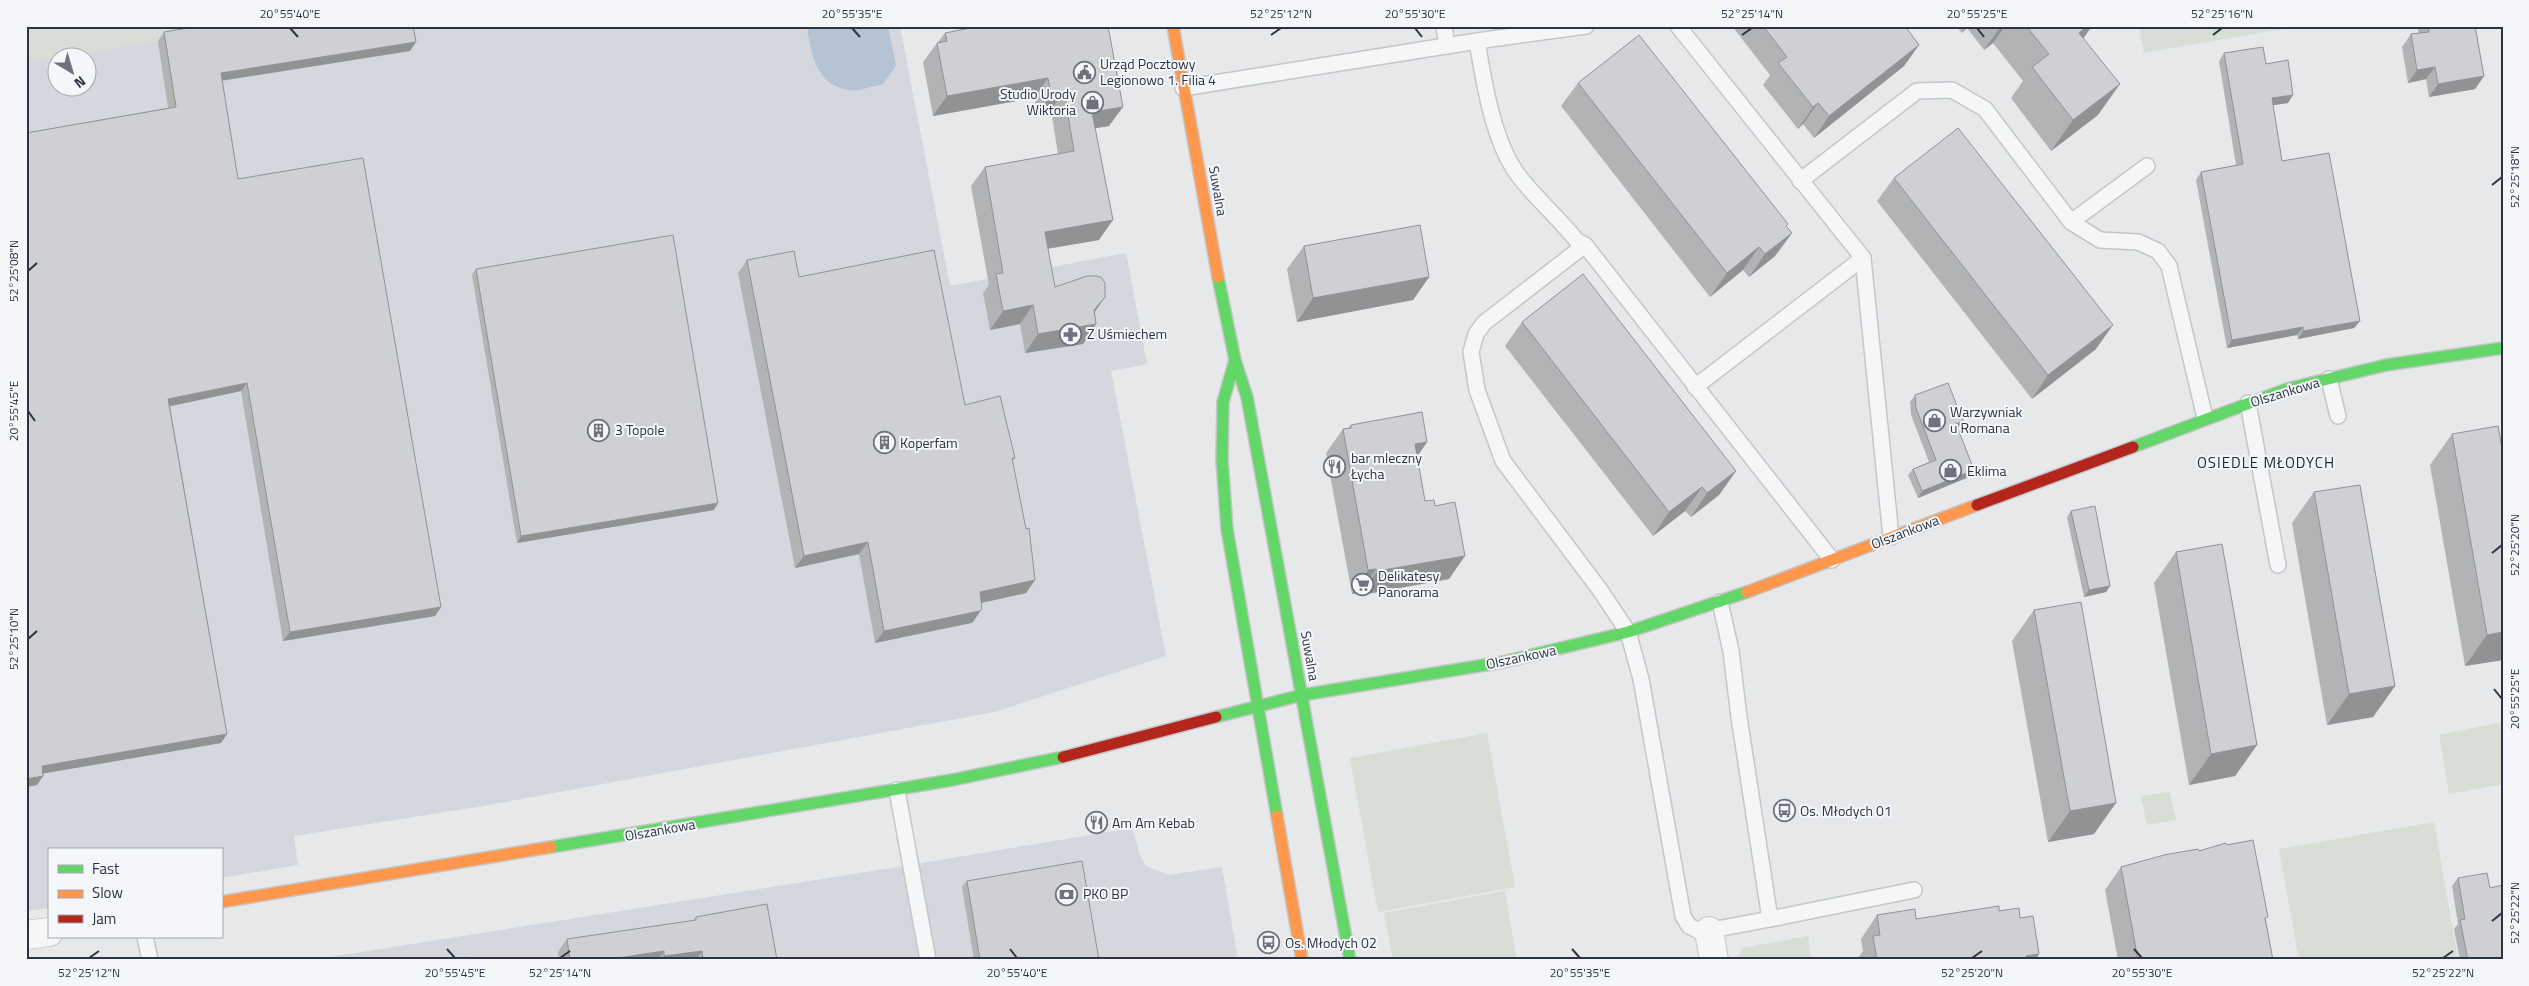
<svg xmlns="http://www.w3.org/2000/svg" width="2529" height="986" viewBox="0 0 2529 986" font-family="'Titillium Web',sans-serif">
<style>
.built{fill:#d4d7dd;fill-rule:evenodd}
.green{fill:#d6ded6}
.water{fill:#b4c4d5}
.lines{fill:none;stroke-linecap:round;stroke-linejoin:round}
.lane-casing{stroke:#c4c6c8;stroke-width:18}
.street-casing{stroke:#c4c6c8;stroke-width:30}
.fast-casing{stroke:#c4c6c8;stroke-width:14}
.slow-casing{stroke:#c4c6c8;stroke-width:14}
.jam-casing{stroke:#c4c6c8;stroke-width:14}
.lane{stroke:#f5f6f7;stroke-width:15}
.street{stroke:#f5f6f7;stroke-width:28}
.fast{stroke:#63d668;stroke-width:11}
.slow{stroke:#ff974d;stroke-width:11}
.jam{stroke:#b3261e;stroke-width:11}
.wall{fill:#b1b3b5}
.shaded-wall{fill:#909294}
.building{fill:#ced0d3;stroke:#909294}
.ticks{fill:none;stroke:#2b3445;stroke-width:2}
.labels{text-anchor:middle;stroke-width:4;stroke-linejoin:round;paint-order:stroke}
.poi-label{font-size:14px;fill:#2b3445;stroke:#f4f6f9;text-anchor:start}
.street-label{font-size:14px;fill:#2b3445;stroke:#f4f6f9}
.neighbourhood-label{font-size:15px;letter-spacing:1px;fill:#1d2536;stroke:#f4f6f9}
.neatline{fill:none;stroke:#2b3445;stroke-width:2}
.ticks-label{font-size:12px;text-anchor:middle;fill:#2b3445}
</style>
<rect width="100%" height="100%" fill="#e6e8ea"/>
<g class="built">
<path d="M250,26H900L950,286L1126,253L1147,364L1111,371L1166,656L995,712L483,806L294,836L298,865L221,878V850H49V908L26,911V62ZM58,58H88V88H58Z"/>
<polygon points="1132,828 1140,855 1146,866 1168,875 1222,867 1238,960 311,960 910,865"/>
</g>
<g class="green">
<polygon points="26,26 232,26 232,29 26,62"/>
<polygon points="2139,26 2299,26 2144,53"/>
<polygon points="2503,722 2503,784 2449,794 2439,735"/>
<polygon points="1487,733 1515,887 1378,912 1350,758"/>
<polygon points="2170,792 2176,820 2147,825 2141,796"/>
<polygon points="2434,822 2458,960 2299,960 2279,849"/>
<polygon points="1505,891 1517,960 1393,960 1384,913"/>
<polygon points="1808,936 1811,960 1735,960 1743,948"/>
</g>
<path class="water" d="M807,26H888L896,66L883,84C873,86 858,92 848,90C815,84 811,53 807,26Z"/>
<g class="lines">
<defs>
<g id="lane">
<polyline points="1444,26 1447,46"/>
<polyline points="1678,26 1863,258 1891,537"/>
<path d="M1477,41C1484,83 1493,141 1518,175C1536,199 1559,218 1577,241L1585,245L1832,560"/>
<polyline points="1183,88 1477,41 1586,26"/>
<polyline points="1800,181 1917,91 1952,90 1985,109 2071,222 2100,240 2138,242 2158,251 2169,266 2205,418"/>
<polyline points="2071,222 2147,166"/>
<polyline points="1585,245 1484,323 1476,334 1471,352 1477,390 1503,461 1600,590 1628,632 1641,679 1683,916 1689,926 1701,932 1770,919 1739,717 1731,651 1720,602"/>
<polyline points="2329,379 2338,416"/>
<polyline points="1695,387 1863,258"/>
<polyline points="2248,403 2278,565"/>
<polyline points="897,790 928,960"/>
<polyline points="1770,919 1914,890"/>
<polyline points="145,937 150,960"/>
</g>
<g id="street">
<polyline points="1709,931 1714,960"/>
<polyline points="26,935 49,932"/>
</g>
<g id="fast">
<polyline points="1218,277 1235,360 1247,397 1350,960"/>
<polyline points="1235,360 1223,402 1222,460 1227,529 1277,816"/>
<polyline points="2133,447 2287,389 2386,365 2503,348"/>
<polyline points="1216,717 1302,695 1503,662 1628,632 1747,592"/>
<polyline points="551,847 952,780 1063,757"/>
</g>
<g id="slow">
<polyline points="1173,26 1218,277"/>
<polyline points="1747,592 1977,505"/>
<polyline points="1277,816 1302,960"/>
<polyline points="221,902 551,847"/>
</g>
<g id="jam">
<polyline points="1977,505 2133,447"/>
<polyline points="1063,757 1216,717"/>
</g>
</defs>
<use href="#lane" class="lane-casing"/>
<use href="#street" class="street-casing"/>
<use href="#fast" class="fast-casing"/>
<use href="#slow" class="slow-casing"/>
<use href="#jam" class="jam-casing"/>
<use href="#lane" class="lane"/>
<use href="#street" class="street"/>
<use href="#fast" class="fast"/>
<use href="#slow" class="slow"/>
<use href="#jam" class="jam"/>
</g>
<g class="wall">
<polygon points="963,26 1108,26 1109,126 1095,128 1099,240 1048,249 1055,287 1105,297 1094,312 1096,324 1083,344 1025,353 1020,324 990,330 983,293 989,285 971,186 985,167 1058,154 1051,110 1038,113 1034,98 933,116 923,62 937,43 938,42 945,33 964,29"/>
<polygon points="1732,26 1905,26 1919,45 1904,66 1814,138 1803,124 1798,129 1763,85 1770,75"/>
<polygon points="1956,26 2092,26 2083,38 2098,115 2051,151 2011,98 2023,81 1993,43 1984,50 1967,28 1962,33"/>
<polygon points="2418,26 2475,26 2484,76 2475,89 2429,97 2426,79 2408,83 2402,47 2411,34 2418,33"/>
<polygon points="164,32 410,51 222,80 238,179 441,607 435,616 283,641 241,391 170,406 227,734 221,743 43,773 43,776 37,785 26,787 26,133 168,108 158,41"/>
<polygon points="2224,53 2266,64 2288,103 2273,105 2282,161 2360,321 2354,328 2298,339 2297,335 2227,348 2196,180 2201,172 2236,165 2219,61"/>
<polygon points="1578,83 1792,233 1775,256 1749,277 1743,270 1710,297 1561,106"/>
<polygon points="1894,178 2096,349 2032,399 1877,201"/>
<polygon points="1304,246 1429,277 1413,300 1297,322 1287,269"/>
<polygon points="747,260 799,277 965,405 1015,458 1012,461 1035,580 1026,593 982,603 973,622 971,623 875,643 859,554 795,568 738,273"/>
<polygon points="476,269 714,510 517,543 472,275"/>
<polygon points="1522,322 1736,471 1719,495 1691,517 1685,511 1653,536 1505,346"/>
<polygon points="1915,395 1963,421 1957,428 1969,477 1918,498 1908,475 1913,469 1929,462 1911,415 1910,402"/>
<polygon points="1351,425 1427,442 1417,457 1425,501 1449,579 1361,595 1360,592 1352,594 1326,453 1343,429 1348,428"/>
<polygon points="2452,434 2503,454 2503,660 2465,666 2430,465"/>
<polygon points="2314,492 2395,686 2373,717 2327,725 2292,523"/>
<polygon points="2071,511 2110,586 2106,592 2084,597 2067,517"/>
<polygon points="2176,552 2257,745 2235,776 2189,785 2154,583"/>
<polygon points="2034,610 2094,834 2048,842 2012,641"/>
<polygon points="2227,845 2266,920 2273,960 2118,960 2105,890 2121,867"/>
<polygon points="2458,878 2490,888 2503,960 2460,960 2454,929 2458,924 2452,886"/>
<polygon points="967,881 1099,960 974,960 962,887"/>
<polygon points="1999,911 2020,918 2039,954 2035,960 1857,960 1863,951 1861,939 1877,915 1916,919"/>
<polygon points="696,917 777,960 559,960 558,952 567,939 693,921"/>
</g>
<g class="shaded-wall">
<polygon points="1966,26 1968,26 1962,33"/>
<polygon points="2001,26 2005,26 1993,43 1984,50"/>
<polygon points="2087,26 2092,26 2075,50 2079,33"/>
<polygon points="416,42 410,51 214,82 221,73"/>
<polygon points="1919,45 1904,66 1814,138 1829,116"/>
<polygon points="2435,67 2426,79 2408,83 2417,70"/>
<polygon points="2484,76 2475,89 2429,97 2438,84"/>
<polygon points="1048,78 1034,98 933,116 947,96"/>
<polygon points="2120,84 2098,115 2051,151 2073,120"/>
<polygon points="1064,91 1051,110 1038,113 1051,94"/>
<polygon points="2293,95 2288,103 2267,106 2272,98"/>
<polygon points="1818,103 1803,124 1798,129 1813,107"/>
<polygon points="1123,107 1109,126 1079,131 1092,112"/>
<polygon points="1113,220 1099,240 1032,251 1045,232"/>
<polygon points="1792,233 1775,256 1749,277 1765,254"/>
<polygon points="1759,247 1743,270 1710,297 1727,273"/>
<polygon points="1429,277 1413,300 1297,322 1313,298"/>
<polygon points="1105,297 1092,316 1096,324 1083,344 1025,353 1038,334 1094,310"/>
<polygon points="1033,305 1020,324 990,330 1003,311"/>
<polygon points="2360,321 2354,328 2298,339 2303,331"/>
<polygon points="2113,325 2096,349 2032,399 2048,375"/>
<polygon points="2303,327 2297,335 2227,348 2232,340"/>
<polygon points="247,383 241,391 162,408 168,399"/>
<polygon points="1963,421 1958,428 1951,431 1956,424"/>
<polygon points="1427,442 1411,465 1415,444"/>
<polygon points="1974,470 1969,477 1918,498 1922,491"/>
<polygon points="1736,471 1719,495 1691,517 1707,493"/>
<polygon points="1702,487 1685,511 1653,536 1669,512"/>
<polygon points="718,503 714,510 517,543 521,536"/>
<polygon points="868,542 859,554 795,568 804,556"/>
<polygon points="1465,556 1449,579 1361,595 1377,571"/>
<polygon points="1376,569 1360,592 1352,594 1368,570"/>
<polygon points="1035,580 1026,593 971,605 980,592"/>
<polygon points="2110,586 2106,592 2084,597 2089,590"/>
<polygon points="441,607 435,616 283,641 290,632"/>
<polygon points="982,609 973,622 971,623 875,643 884,631"/>
<polygon points="2503,632 2503,660 2465,666 2487,635"/>
<polygon points="2395,686 2373,717 2327,725 2349,694"/>
<polygon points="227,734 221,743 35,775 42,766"/>
<polygon points="2257,745 2235,776 2189,785 2211,754"/>
<polygon points="43,776 37,785 26,787 26,779"/>
<polygon points="2116,803 2094,834 2048,842 2070,811"/>
<polygon points="664,951 658,960 604,960"/>
<polygon points="702,951 696,960 662,960 664,956"/>
<polygon points="2039,954 2035,960 2024,960 2026,956"/>
</g>
<g class="building">
<polygon points="200,26 413,26 416,42 221,73 238,179 363,158 441,607 290,632 247,383 168,399 227,734 42,766 43,776 26,779 26,133 176,107 164,32"/>
<polygon points="980,26 1108,26 1123,107 1092,112 1113,220 1045,232 1055,287 1087,276 1096,276 1101,277 1105,283 1105,297 1094,310 1096,324 1038,334 1033,305 1003,311 996,274 1003,273 985,167 1074,151 1064,91 1051,94 1048,78 947,96 937,43 947,41 945,33"/>
<polygon points="1763,26 1905,26 1919,45 1829,116 1818,103 1813,107 1778,63 1787,57"/>
<polygon points="2026,26 2087,26 2079,33 2120,84 2073,120 2032,67 2049,54"/>
<polygon points="2428,26 2475,26 2484,76 2438,84 2435,67 2417,70 2411,34 2429,32"/>
<polygon points="1639,35 1788,224 1786,226 1792,233 1765,254 1759,247 1727,273 1578,83"/>
<polygon points="2263,47 2266,64 2288,60 2293,95 2272,98 2282,161 2329,153 2360,321 2303,331 2303,327 2232,340 2201,172 2243,164 2224,53"/>
<polygon points="1958,128 2113,325 2048,375 1894,178"/>
<polygon points="1420,225 1429,277 1313,298 1304,246"/>
<polygon points="673,235 718,503 521,536 476,269"/>
<polygon points="934,250 965,405 1000,396 1015,458 1012,458 1026,529 1029,528 1035,580 980,592 982,609 980,611 884,631 868,542 804,556 747,260 794,251 799,277"/>
<polygon points="1583,274 1736,471 1707,493 1702,487 1669,512 1522,322"/>
<polygon points="1948,383 1963,421 1956,424 1974,470 1922,491 1913,469 1936,460 1916,408 1915,395"/>
<polygon points="1422,412 1427,442 1415,444 1425,501 1434,500 1435,506 1455,502 1465,556 1377,571 1376,569 1368,570 1343,429 1351,428 1351,425"/>
<polygon points="2498,426 2503,454 2503,632 2487,635 2452,434"/>
<polygon points="2360,485 2395,686 2349,694 2314,492"/>
<polygon points="2095,506 2110,586 2089,590 2071,511"/>
<polygon points="2222,544 2257,745 2211,754 2176,552"/>
<polygon points="2081,602 2116,803 2070,811 2034,610"/>
<polygon points="2253,840 2268,917 2265,918 2273,960 2138,960 2121,867 2164,855 2198,849 2199,851 2226,843 2227,845"/>
<polygon points="1082,861 1099,960 980,960 967,881"/>
<polygon points="2487,873 2490,888 2503,885 2503,960 2468,960 2460,920 2465,919 2458,878"/>
<polygon points="767,904 777,960 703,960 702,951 664,956 664,951 605,960 570,960 567,939 696,920 696,917"/>
<polygon points="1999,906 1999,911 2019,908 2020,918 2033,916 2039,954 2026,956 2027,960 1877,960 1873,936 1880,935 1877,915 1915,909 1916,919"/>
<polygon points="465,957 465,960 447,960"/>
</g>
<path class="ticks" d="M290,28L298,37M852,28L860,37M1415,28L1422,37M1977,28L1984,37M1271,35L1281,28M1742,35L1752,28M2213,35L2222,28M2492,185L2502,177M28,271L37,263M28,411L35,421M2492,553L2502,545M28,639L37,631M2494,689L2502,699M2492,921L2502,913M447,949L455,958M1010,949L1017,958M1572,949L1580,958M2134,949L2142,958M89,958L99,951M560,958L570,951M1972,958L1982,951M2443,958L2453,951"/>
<defs>
<symbol id="civic-ring" viewBox="-11 -11 22 22"><circle r="9.5" fill="#f4f6f9" stroke="#6c737f" stroke-width="1.5"/><path d="M-.6-6.5H3V-4.5H.6V-3L4-1V1h2V6H-6V1h2V-1L-.6-3ZM-1.2 2.5V6h2.4V2.5Z" fill="#6c737f"/></symbol>
<symbol id="shop-ring" viewBox="-11 -11 22 22"><circle r="9.5" fill="#f4f6f9" stroke="#6c737f" stroke-width="1.5"/><path d="M-5-2.5h2.3a2.7 3.5 0 0 1 5.4 0H5L5.5 6h-11ZM-1.5-2.5h3a1.5 2.3 0 0 0-3 0Z" fill="#6c737f"/></symbol>
<symbol id="pharmacy-ring" viewBox="-11 -11 22 22"><circle r="9.5" fill="#f4f6f9" stroke="#6c737f" stroke-width="1.5"/><path d="M-2-6h4v4h4v4h-4v4h-4v-4h-4v-4h4Z" fill="#6c737f"/></symbol>
<symbol id="building-ring" viewBox="-11 -11 22 22"><circle r="9.5" fill="#f4f6f9" stroke="#6c737f" stroke-width="1.5"/><path d="M-4-6H4V6H1V3H-1V6H-4ZM-2.5-4.3h1.7v1.8h-1.7ZM.8-4.3h1.7v1.8H.8ZM-2.5-1h1.7V.8h-1.7ZM.8-1h1.7V.8H.8Z" fill="#6c737f"/></symbol>
<symbol id="restaurant-ring" viewBox="-11 -11 22 22"><circle r="9.5" fill="#f4f6f9" stroke="#6c737f" stroke-width="1.5"/><path d="M-5-6h1v4h1v-4h1v4h1v-4h1v5L-1.5 .5V6h-2V.5L-5-1ZM5-6V6H3V1.5H1.5Q1.5-4 5-6Z" fill="#6c737f"/></symbol>
<symbol id="supermarket-ring" viewBox="-11 -11 22 22"><circle r="9.5" fill="#f4f6f9" stroke="#6c737f" stroke-width="1.5"/><path d="M-6-5.5h2.5l.6 2H6L4.5 2H-2.5L-4.4-4H-6ZM-1.5 3.2a1.3 1.3 0 1 0 .1 0ZM3 3.2a1.3 1.3 0 1 0 .1 0Z" fill="#6c737f"/></symbol>
<symbol id="bus-ring" viewBox="-11 -11 22 22"><circle r="9.5" fill="#f4f6f9" stroke="#6c737f" stroke-width="1.5"/><path d="M-5-6H5V4H4V6H2V4H-2V6H-4V4H-5ZM-3.5-4V0h7V-4ZM-3.5 1.2v1.5H-2V1.2ZM2 1.2v1.5H3.5V1.2Z" fill="#6c737f"/></symbol>
<symbol id="bank-ring" viewBox="-11 -11 22 22"><circle r="9.5" fill="#f4f6f9" stroke="#6c737f" stroke-width="1.5"/><path d="M-6-4H6V4H-6ZM0-2.3a2.3 2.3 0 1 0 0 4.6a2.3 2.3 0 1 0 0-4.6Z" fill="#6c737f"/></symbol>
</defs>
<g fill-rule="evenodd">
<use href="#civic-ring" x="1072" y="60" width="25" height="25"/>
<use href="#shop-ring" x="1080" y="90" width="25" height="25"/>
<use href="#pharmacy-ring" x="1058" y="322" width="25" height="25"/>
<use href="#shop-ring" x="1922" y="408" width="25" height="25"/>
<use href="#building-ring" x="586" y="418" width="25" height="25"/>
<use href="#building-ring" x="872" y="430" width="25" height="25"/>
<use href="#restaurant-ring" x="1322" y="454" width="25" height="25"/>
<use href="#shop-ring" x="1938" y="458" width="25" height="25"/>
<use href="#supermarket-ring" x="1350" y="572" width="25" height="25"/>
<use href="#bus-ring" x="1772" y="798" width="25" height="25"/>
<use href="#restaurant-ring" x="1084" y="810" width="25" height="25"/>
<use href="#bank-ring" x="1054" y="882" width="25" height="25"/>
<use href="#bus-ring" x="1256" y="930" width="25" height="25"/>
</g>
<g class="labels">
<g class="poi-label">
<text x="1100" y="69">Urząd Pocztowy<tspan x="1100" dy="16">Legionowo 1. Filia 4</tspan></text>
<text x="1076" y="99" text-anchor="end">Studio Urody<tspan x="1076" dy="16">Wiktoria</tspan></text>
<text x="1087" y="339">Z Uśmiechem</text>
<text x="1950" y="417">Warzywniak<tspan x="1950" dy="16">u Romana</tspan></text>
<text x="615" y="435">3 Topole</text>
<text x="900" y="448">Koperfam</text>
<text x="1351" y="463">bar mleczny<tspan x="1351" dy="16">Łycha</tspan></text>
<text x="1967" y="476">Eklima</text>
<text x="1378" y="581">Delikatesy<tspan x="1378" dy="16">Panorama</tspan></text>
<text x="1800" y="816">Os. Młodych 01</text>
<text x="1112" y="828">Am Am Kebab</text>
<text x="1083" y="899">PKO BP</text>
<text x="1285" y="948">Os. Młodych 02</text>
</g>
<g class="street-label">
<text transform="translate(1218 191) rotate(80)" y="5">Suwalna</text>
<text transform="translate(2285 392) rotate(-17)" y="5">Olszankowa</text>
<text transform="translate(1905 532) rotate(-21)" y="5">Olszankowa</text>
<text transform="translate(1310 656) rotate(80)" y="5">Suwalna</text>
<text transform="translate(1521 657) rotate(-12)" y="5">Olszankowa</text>
<text transform="translate(660 830) rotate(-10)" y="5">Olszankowa</text>
</g>
<g class="neighbourhood-label">
<text x="2266" y="468">OSIEDLE MŁODYCH</text>
</g>
</g>
<rect width="2529" height="986" fill="none" stroke="#f4f6f9" stroke-width="55"/>
<rect x="48" y="848" width="175" height="90" fill="#f4f6f9" stroke="#a4a8b1"/>
<rect x="58" y="865" width="25" height="8" fill="#63d668" stroke="#a4a8b1"/>
<text x="92" y="874" font-size="15" fill="#2b3445">Fast</text>
<rect x="58" y="890" width="25" height="8" fill="#ff974d" stroke="#a4a8b1"/>
<text x="92" y="898" font-size="15" fill="#2b3445">Slow</text>
<rect x="58" y="915" width="25" height="8" fill="#b3261e" stroke="#a4a8b1"/>
<text x="92" y="924" font-size="15" fill="#2b3445">Jam</text>
<g transform="translate(72 72) rotate(142)"><circle r="24" fill="#f4f6f9" stroke="#a4a8b1"/>
<path d="M0-4L9 19L0 12L-9 19Z" fill="#6c737f"/>
<text y="-8" font-size="14" font-weight="bold" text-anchor="middle" fill="#2b3445">N</text>
</g>
<rect x="28" y="28" width="2474" height="930" class="neatline"/>
<g class="ticks-label">
<text x="290" y="18">20°55'40"E</text>
<text x="852" y="18">20°55'35"E</text>
<text x="1281" y="18">52°25'12"N</text>
<text x="1415" y="18">20°55'30"E</text>
<text x="1752" y="18">52°25'14"N</text>
<text x="1977" y="18">20°55'25"E</text>
<text x="2222" y="18">52°25'16"N</text>
<text transform="translate(2515 177) rotate(-90)" y="4">52°25'18"N</text>
<text transform="translate(14 271) rotate(-90)" y="4">52°25'08"N</text>
<text transform="translate(14 411) rotate(-90)" y="4">20°55'45"E</text>
<text transform="translate(2515 545) rotate(-90)" y="4">52°25'20"N</text>
<text transform="translate(14 639) rotate(-90)" y="4">52°25'10"N</text>
<text transform="translate(2515 699) rotate(-90)" y="4">20°55'25"E</text>
<text transform="translate(2515 913) rotate(-90)" y="4">52°25'22"N</text>
<text x="89" y="977">52°25'12"N</text>
<text x="455" y="977">20°55'45"E</text>
<text x="560" y="977">52°25'14"N</text>
<text x="1017" y="977">20°55'40"E</text>
<text x="1580" y="977">20°55'35"E</text>
<text x="1972" y="977">52°25'20"N</text>
<text x="2142" y="977">20°55'30"E</text>
<text x="2443" y="977">52°25'22"N</text>
</g>
</svg>
